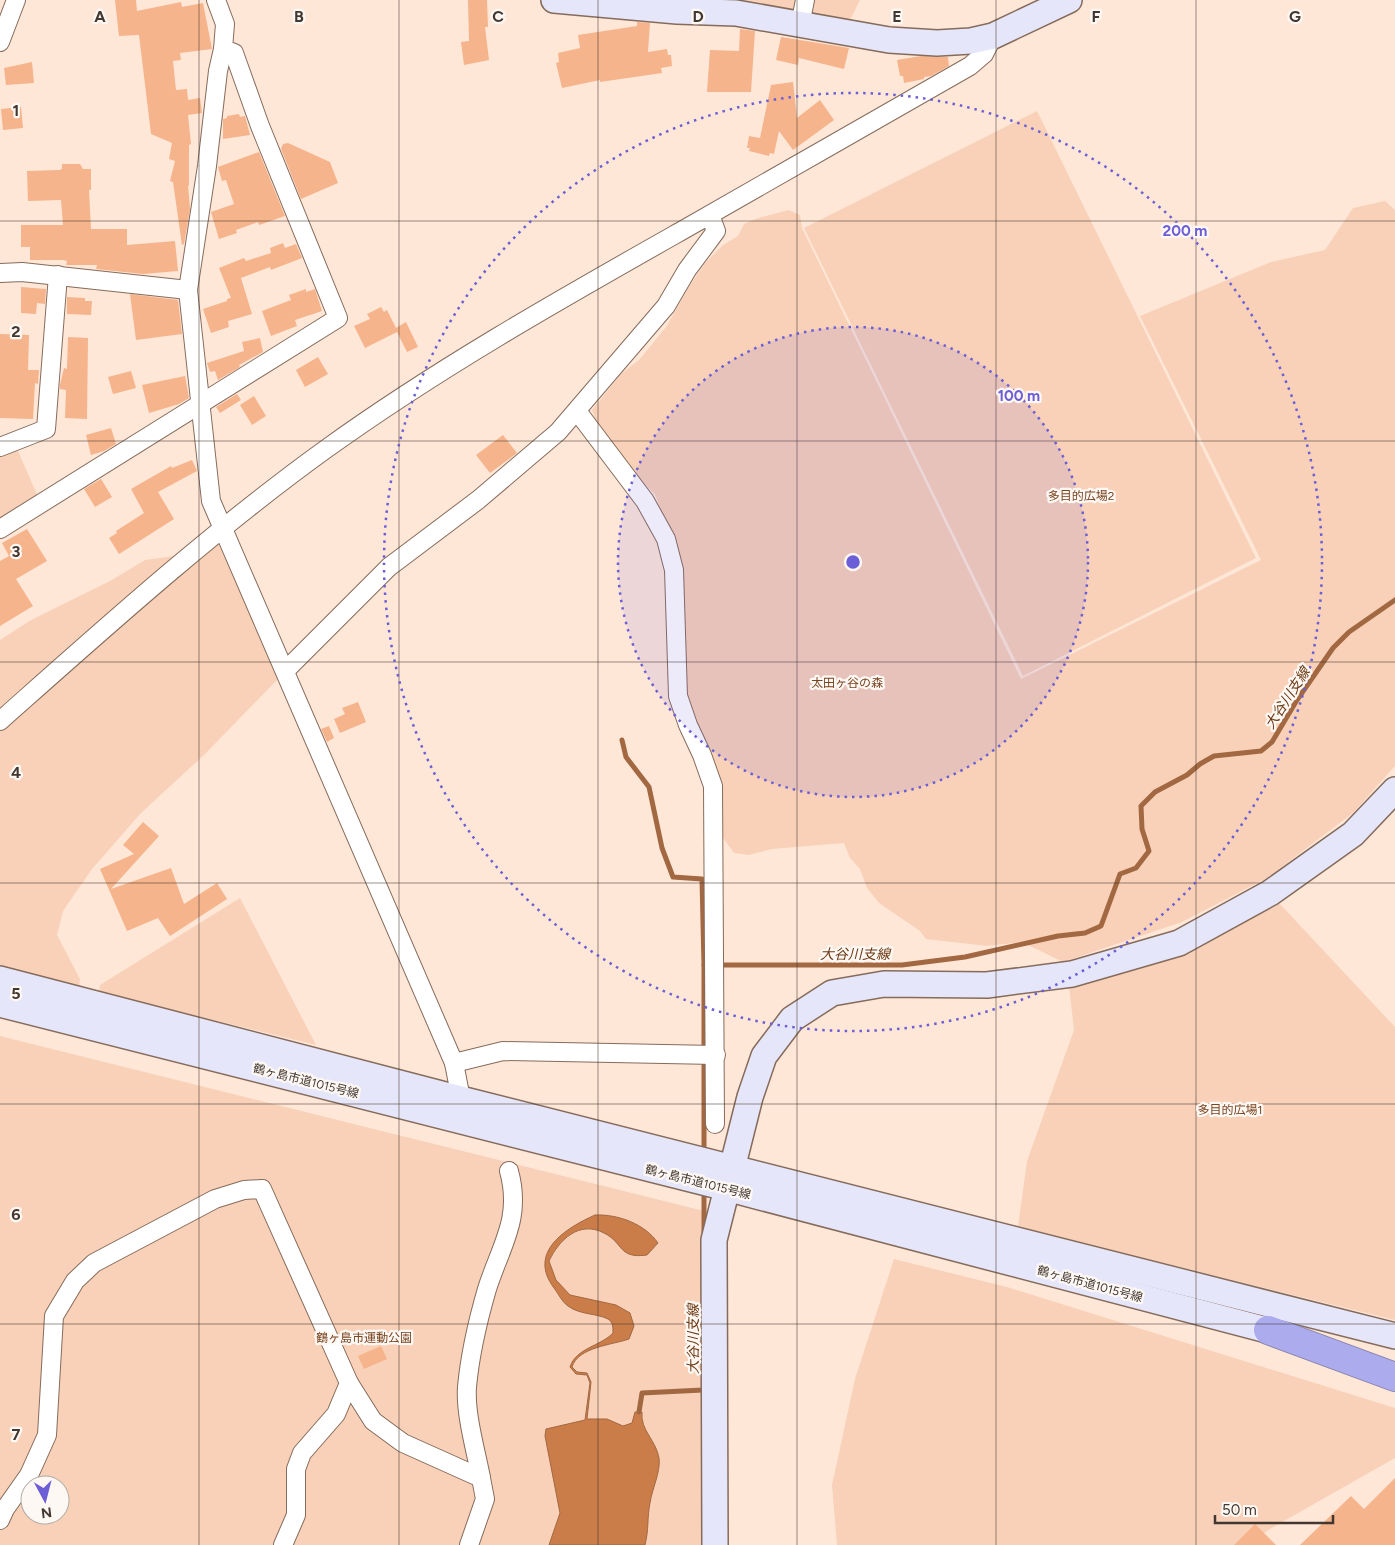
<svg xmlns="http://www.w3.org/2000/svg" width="1395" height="1545" viewBox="0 0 1395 1545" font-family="Figtree,'Noto Sans JP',sans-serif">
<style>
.green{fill:#f8d1b8;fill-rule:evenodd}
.water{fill:#ca7d49;stroke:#a26842}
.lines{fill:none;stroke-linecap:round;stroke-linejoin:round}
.stream{stroke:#a26842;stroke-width:5}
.building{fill:#f5b48b}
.street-casing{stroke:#856b5b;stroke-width:20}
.secondary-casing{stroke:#856b5b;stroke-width:28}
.highway-casing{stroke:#8783ab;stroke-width:30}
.street{stroke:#fff;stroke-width:18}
.secondary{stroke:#e6e6fa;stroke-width:25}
.highway{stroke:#ababed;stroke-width:28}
.grid{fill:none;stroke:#433831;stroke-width:1;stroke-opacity:0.55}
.ring{fill:none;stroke:#6b5ed7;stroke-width:2.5;stroke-dasharray:2.5 5}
.labels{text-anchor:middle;stroke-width:4.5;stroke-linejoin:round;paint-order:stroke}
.park-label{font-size:12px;fill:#794420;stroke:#fef8f4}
.street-label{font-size:12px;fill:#433831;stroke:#fef8f4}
.water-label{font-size:14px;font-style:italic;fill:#6c3912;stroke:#fef8f4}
.grid-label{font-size:16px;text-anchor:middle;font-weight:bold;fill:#433831;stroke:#fef8f4;stroke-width:4.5;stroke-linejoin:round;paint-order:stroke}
.centre{fill:#6b5ed7;stroke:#fef8f4;stroke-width:2.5}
.ring-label{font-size:15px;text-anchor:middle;font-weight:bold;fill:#6b5ed7;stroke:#fef8f4;stroke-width:4.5;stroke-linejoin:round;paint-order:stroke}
</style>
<rect width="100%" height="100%" fill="#ffe7d8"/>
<g class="green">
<polygon points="729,0 799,0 794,12 739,8"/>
<polygon points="809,0 860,0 850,20 830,19 808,14"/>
<polygon points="1037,111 1256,558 1023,676 804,228"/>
<polygon points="1385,201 1395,210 1395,766 1353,813 1267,878 1182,922 1063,962 1022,942 987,946 926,939 920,931 879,903 867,888 860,869 850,858 844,843 772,849 749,855 734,853 723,838 722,802 691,724 662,514 655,494 639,479 597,425 592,410 622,373 639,360 666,327 692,282 706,262 723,245 738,236 744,224 758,218 789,210 800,215 802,228 1021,679 1261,560 1140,316 1271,262 1325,250 1353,208"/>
<polygon points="17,449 39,499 0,524 0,456"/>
<polygon points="215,537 279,678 205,754 141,813 92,869 63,911 57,935 80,979 79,987 0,966 0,640 31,620 110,581 145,560 175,556 196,544"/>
<polygon points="240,898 316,1045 99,992 100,985"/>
<polygon points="1280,904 1395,1027 1395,1320 1018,1227 1027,1161 1074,1030 1069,986 1152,963 1222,934"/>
<path d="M0,1036L708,1212L709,1545H0ZM30,1485H60V1515H30Z"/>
<polygon points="894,1259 1007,1287 1395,1408 1395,1458 1270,1529 1248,1545 837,1545 832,1485 855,1379"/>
</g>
<path class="water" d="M595,1215C618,1214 645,1224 658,1243L647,1255C618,1259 624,1243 604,1233C579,1220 559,1240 549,1261L556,1280L570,1295L616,1305L630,1313L634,1326L629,1339C612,1345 578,1347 572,1367L577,1372L587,1373L591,1382L587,1419H607L623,1426L632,1423L635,1412H642C640,1430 656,1440 659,1458C661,1471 652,1489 650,1503C647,1518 649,1529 645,1545H549L560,1513L545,1436L546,1429L585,1420L590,1383L587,1375L576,1374L570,1367C576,1348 601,1346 613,1333C613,1327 613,1322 608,1319C596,1313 580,1315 568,1306C562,1302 558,1293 554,1288C527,1252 566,1228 595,1215Z"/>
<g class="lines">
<g class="stream">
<polyline points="622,740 626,757 649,787 662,848 673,877 702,879 704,965"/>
<polyline points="704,1152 704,965 902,965 965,957 1058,936 1085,933 1101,926 1120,874 1136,868 1149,851 1142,829 1141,806 1155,792 1187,775 1200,764 1214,756 1261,751 1272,742 1297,700 1333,648 1349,632 1395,600"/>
<polyline points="704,1191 704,1232"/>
<polyline points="639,1412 642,1393 703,1390"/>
</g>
</g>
<g class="building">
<polygon points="115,0 136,0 137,11 181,2 182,7 203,3 212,49 180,53 181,60 173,61 176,90 187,89 188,100 200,98 202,113 188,115 191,144 189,145 189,186 188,185 190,209 184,244 182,245 173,182 170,181 175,161 169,159 172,143 151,134 139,35 119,36"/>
<polygon points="468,0 487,0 488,27 485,27 489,60 464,65 461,42 469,41"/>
<polygon points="637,22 650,23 648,52 667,49 668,55 671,55 672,66 661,68 662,73 600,82 600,80 562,88 556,63 559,62 558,53 580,48 578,35 637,26"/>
<polygon points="740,29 755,31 751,92 707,92 710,50 739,51"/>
<polygon points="781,37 849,48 844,69 799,58 798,65 776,60"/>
<polygon points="921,56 948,57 949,66 931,76 924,77 924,79 904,83 903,76 900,76 897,60"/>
<polygon points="32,62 34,83 6,85 4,68"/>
<polygon points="793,82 797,118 820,100 834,120 793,150 779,131 774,154 770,153 769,156 749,151 750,148 747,148 749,136 760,138 771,85"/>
<polygon points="21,107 23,128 3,130 1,109"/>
<polygon points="239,114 240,117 245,116 250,135 223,139 223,119 227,118 227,116"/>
<polygon points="288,143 330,162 338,183 301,199 281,149 283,144"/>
<polygon points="259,152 285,216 259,225 258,222 236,230 237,233 219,239 211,212 234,204 226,180 222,181 218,167"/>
<polygon points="62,164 80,164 83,169 91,169 91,190 89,190 91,229 127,229 127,245 175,241 178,271 143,274 96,269 97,265 66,265 67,261 63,260 30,260 30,247 21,247 21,225 63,225 61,200 28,201 27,171 59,170 62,169"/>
<polygon points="283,243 285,248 296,244 302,258 271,270 270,267 241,278 252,314 228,321 229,327 211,333 203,309 227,301 227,299 231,298 219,268 244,258 246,261 271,253 270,248"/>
<polygon points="21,287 46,289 45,304 37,303 36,314 21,313"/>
<polygon points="306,289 306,292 315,289 322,311 295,320 297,326 271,336 262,311 291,300 289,295"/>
<polygon points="130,294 178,300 182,334 136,340"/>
<polygon points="67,297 85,298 85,301 92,301 91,315 67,314"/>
<polygon points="381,307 384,312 387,310 396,328 406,322 418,347 407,352 397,332 365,348 354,326 370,319 367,314"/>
<polygon points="0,334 29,335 28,370 39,370 38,384 35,383 33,419 0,418"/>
<polygon points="68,337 88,338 87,419 65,418 66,390 60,389 60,385 64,368 67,369"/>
<polygon points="260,338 263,352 239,365 240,367 218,380 215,371 210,372 207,363 244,351 242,342"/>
<polygon points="318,357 328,374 305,387 296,370"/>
<polygon points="131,371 136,388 113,394 108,377"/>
<polygon points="185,376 189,398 179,404 149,413 142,385"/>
<polygon points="237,394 241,400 220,413 216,407"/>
<polygon points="254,396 266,416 252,425 240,405"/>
<polygon points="111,428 116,444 104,451 91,455 86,435"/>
<polygon points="503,435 517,453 490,473 476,455"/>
<polygon points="192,460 197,471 158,492 174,519 119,554 109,538 117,533 116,531 144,513 131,489 171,466 172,468"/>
<polygon points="101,479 112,497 95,507 84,489"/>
<polygon points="27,529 47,561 16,579 33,606 0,626 0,561 9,556 2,543"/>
<polygon points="358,702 366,722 340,733 334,719 345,714 342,708"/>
<polygon points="329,726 334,738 327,742 321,729"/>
<polygon points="143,822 159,836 111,889 171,868 184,904 217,883 227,899 170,936 158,918 127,931 100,869 134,854 123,845"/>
<polygon points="381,1346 387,1359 364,1369 358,1356"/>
<polygon points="1395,1478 1395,1545 1300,1545 1351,1496 1364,1509"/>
<polygon points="1255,1524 1276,1545 1234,1545"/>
</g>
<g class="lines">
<defs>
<g id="street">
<polyline points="800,25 805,0"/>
<polyline points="0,42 16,0"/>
<polyline points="223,49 218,71 207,166 188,290 211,501 454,1063"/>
<polyline points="0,273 22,272 188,290"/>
<polyline points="577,411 645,501 666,539 674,570 678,696 688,725 702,755 713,786 715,1124"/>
<polyline points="0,447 46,429 58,275"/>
<polyline points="0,529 338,318 260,126 234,53 223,49 225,24 216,0"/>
<polyline points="285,671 389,567 478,500 558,432 666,306 687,270 716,231 710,215"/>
<path d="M0,721C106,627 211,532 326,449C440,367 561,299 683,230C779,176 874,120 970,66L984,54L993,36"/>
<polyline points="461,1099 454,1063 503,1051 716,1055"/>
<path d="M481,1478C476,1451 465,1414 467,1387C470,1354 478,1320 487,1289C501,1245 522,1219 509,1171"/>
<polyline points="0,1520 5,1509 29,1475 47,1435 54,1316 75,1281 94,1263 215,1199 244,1190 262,1189 349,1383"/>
<polyline points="283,1545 296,1515 296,1469 302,1453 336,1414 349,1383 373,1421 403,1443 481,1478 485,1499 469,1545"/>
</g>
<g id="secondary">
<polyline points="554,0 677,11 736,13 889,40 937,43 971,41 993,36 1069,0"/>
<polyline points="0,979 461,1099 1395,1336"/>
<polyline points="0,1004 726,1188 1286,1335"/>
<polyline points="715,1545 714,1240 750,1097 764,1056 792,1019 832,993 884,984 987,985 1072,974 1179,943 1270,893 1353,834 1395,790"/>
</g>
<polyline id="highway" points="1268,1330 1395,1377"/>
</defs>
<use href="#street" class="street-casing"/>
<use href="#secondary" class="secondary-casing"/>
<use href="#highway" class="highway-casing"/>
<use href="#street" class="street"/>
<use href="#secondary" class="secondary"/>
<use href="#highway" class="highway"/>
</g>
<path class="grid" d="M199,0V1545M399,0V1545M598,0V1545M797,0V1545M996,0V1545M1196,0V1545M0,221H1395M0,441H1395M0,662H1395M0,883H1395M0,1104H1395M0,1324H1395"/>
<circle cx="853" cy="562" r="235" fill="#6b5ed7" fill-opacity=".12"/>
<g class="ring">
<circle cx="853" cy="562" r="235"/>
<circle cx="853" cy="562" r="469"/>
</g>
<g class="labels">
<g class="park-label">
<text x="1081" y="500">多目的広場2</text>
<text x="847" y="687">太田ヶ谷の森</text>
<text x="1230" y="1114">多目的広場1</text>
<text x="364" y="1342">鶴ヶ島市運動公園</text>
</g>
<g class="street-label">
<text transform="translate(306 1081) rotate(14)" y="4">鶴ヶ島市道1015号線</text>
<text transform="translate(698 1182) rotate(14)" y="4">鶴ヶ島市道1015号線</text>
<text transform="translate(1090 1284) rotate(15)" y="4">鶴ヶ島市道1015号線</text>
</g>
<g class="water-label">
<text transform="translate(1287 698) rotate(-57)" y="5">大谷川支線</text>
<text x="855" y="959">大谷川支線</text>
<text transform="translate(693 1339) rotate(-90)" y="5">大谷川支線</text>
</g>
</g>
<g class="grid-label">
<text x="100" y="22">A</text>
<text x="299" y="22">B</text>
<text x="498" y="22">C</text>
<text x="698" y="22">D</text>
<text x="897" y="22">E</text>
<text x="1096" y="22">F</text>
<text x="1295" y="22">G</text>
<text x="16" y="116">1</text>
<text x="16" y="337">2</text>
<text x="16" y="557">3</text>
<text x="16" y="778">4</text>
<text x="16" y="999">5</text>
<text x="16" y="1220">6</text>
<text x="16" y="1440">7</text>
</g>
<circle cx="853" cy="562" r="8" class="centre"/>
<g class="ring-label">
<text x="1185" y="236">200 m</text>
<text x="1019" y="401">100 m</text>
</g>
<g transform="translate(45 1500) rotate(173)"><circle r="24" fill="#fef8f4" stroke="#b3aba6"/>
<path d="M0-4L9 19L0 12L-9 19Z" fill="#6b5ed7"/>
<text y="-8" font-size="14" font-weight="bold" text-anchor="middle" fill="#433831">N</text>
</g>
<path d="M1215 1515v8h118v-8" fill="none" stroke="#433831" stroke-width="2.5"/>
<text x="1222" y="1515" font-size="15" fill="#433831" stroke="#fef8f4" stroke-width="4" paint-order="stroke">50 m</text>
</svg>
